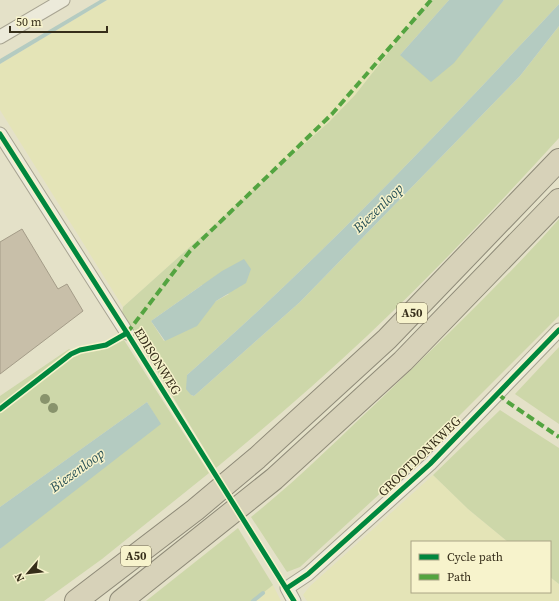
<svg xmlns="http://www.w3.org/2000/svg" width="559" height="601" viewBox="0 0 559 601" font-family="'Source Serif 4',serif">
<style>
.farmland{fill:#e4e4b7}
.green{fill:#cdd7a9;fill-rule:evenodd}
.water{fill:#b4cbc1}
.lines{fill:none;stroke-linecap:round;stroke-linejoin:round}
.stream{stroke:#b4cbc1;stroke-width:4}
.building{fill:#c8bfa9;stroke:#a49c88}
.minor-casing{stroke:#a8a492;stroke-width:15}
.motorway-casing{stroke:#8e8a78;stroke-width:24}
.minor{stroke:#eceada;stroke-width:13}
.motorway{stroke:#d7d2b9;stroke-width:22}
.quiet{stroke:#53a440;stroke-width:4;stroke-dasharray:8 4;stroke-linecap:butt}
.cycleway-casing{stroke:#f7f3cc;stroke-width:8}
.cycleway{stroke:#00873e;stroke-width:5}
.tree{fill:#88936c}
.labels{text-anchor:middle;stroke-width:3;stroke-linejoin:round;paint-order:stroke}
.shield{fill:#f7f3cc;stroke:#70694f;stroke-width:1}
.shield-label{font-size:12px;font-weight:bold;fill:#362e1a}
.street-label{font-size:13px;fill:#362e1a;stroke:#f7f3cc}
.water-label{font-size:14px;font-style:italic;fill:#285157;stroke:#f7f3cc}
</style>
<rect width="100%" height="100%" fill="#e4e1c8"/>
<g class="farmland">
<polygon points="107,0 430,0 355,95 329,122 123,307 0,110 0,64"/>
<polygon points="433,475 468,509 508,542 412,542 412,592 550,592 550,577 559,584 559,601 307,601 303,595 309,587"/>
<polygon points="273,585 281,601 253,601"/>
</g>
<g class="green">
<path d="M430,0H449L400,55L486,21L504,0H559V4C439,132 319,260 187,375L191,395L194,396L300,302L520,76L559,26V138C497,206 434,273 367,336C318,382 268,425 216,468L122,313L123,307L329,122L355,95ZM202,285L229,294L216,301L164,341L151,321Z"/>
<path d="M559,219V316L397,478L300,567L287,572L251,517C300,478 343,434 388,392C446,336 505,280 559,219Z"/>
<polygon points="124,340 209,473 102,559 44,601 0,601 0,549 154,414 147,402 0,507 0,396 69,349 77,354 108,348"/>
<polygon points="559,347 559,424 515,394"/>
<polygon points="500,410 559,448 559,584 550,577 550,542 508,542 468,509 433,475"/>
<polygon points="238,528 273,585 253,601 146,601"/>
</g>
<g class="water">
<polygon points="100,0 107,0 0,64 0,59"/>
<polygon points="449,0 504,0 454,63 431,82 400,55"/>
<path d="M559,4V26L520,76L300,302L194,396L191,395L186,389L187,375C319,260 439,132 559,4Z"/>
<polygon points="244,259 251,269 246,283 216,301 197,326 165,341 151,321 222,271"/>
<polygon points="147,402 161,424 0,549 0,507"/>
</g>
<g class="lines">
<polyline class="stream" points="253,601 263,593"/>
</g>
<polygon class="building" points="22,229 58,289 67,284 83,311 0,374 0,242"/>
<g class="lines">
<defs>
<g id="minor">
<polyline points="0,37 63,0"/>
<polyline points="0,134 127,333"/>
<polyline points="294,601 287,588 308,574 430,464 559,330"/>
</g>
<g id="motorway">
<polyline points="76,601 195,510 257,458 387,339 559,160"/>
<polyline points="121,601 274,479 403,361 559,200"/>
</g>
</defs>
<use href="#minor" class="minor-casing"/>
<use href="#motorway" class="motorway-casing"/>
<use href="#minor" class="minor"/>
<use href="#motorway" class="motorway"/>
<g class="quiet">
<polyline points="127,333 190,251 332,114 431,0"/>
<polyline points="498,394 509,403 559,437"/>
</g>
<defs>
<g id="cycleway">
<polyline points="0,134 127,333 294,601"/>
<polyline points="0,409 71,354 80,350 106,345 127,333"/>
<polyline points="287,588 308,574 430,464 559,330"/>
</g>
</defs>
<use href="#cycleway" class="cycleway-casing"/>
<use href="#cycleway" class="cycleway"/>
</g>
<g class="tree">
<circle cx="45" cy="399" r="5"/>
<circle cx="53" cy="408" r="5"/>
</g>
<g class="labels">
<g class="shield">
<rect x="397" y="303" width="30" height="20" rx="3"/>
<rect x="121" y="546" width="30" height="20" rx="3"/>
</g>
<g class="shield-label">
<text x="412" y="317">A50</text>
<text x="136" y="560">A50</text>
</g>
<g class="street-label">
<text transform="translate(158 361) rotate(58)" y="5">EDISONWEG</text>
<text transform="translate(419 456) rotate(-44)" y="5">GROOTDONKWEG</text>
</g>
<g class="water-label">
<text transform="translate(378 208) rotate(-44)" y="5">Biezenloop</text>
<text transform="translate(77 470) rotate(-36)" y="5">Biezenloop</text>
</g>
</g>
<rect x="411" y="541" width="140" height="52" fill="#f7f3cc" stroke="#aaa485"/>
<rect x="419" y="554" width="20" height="6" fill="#00873e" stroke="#aaa485"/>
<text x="447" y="561" font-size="12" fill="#362e1a">Cycle path</text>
<rect x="419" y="574" width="20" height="6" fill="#53a440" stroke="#aaa485"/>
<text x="447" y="581" font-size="12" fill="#362e1a">Path</text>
<g transform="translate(28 573) rotate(242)" stroke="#f7f3cc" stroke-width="3" paint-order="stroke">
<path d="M0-3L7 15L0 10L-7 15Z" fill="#362e1a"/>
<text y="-6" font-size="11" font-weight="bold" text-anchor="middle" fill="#362e1a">N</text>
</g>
<path d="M10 26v6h97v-6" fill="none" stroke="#362e1a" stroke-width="2"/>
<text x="16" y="26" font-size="12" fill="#362e1a" stroke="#f7f3cc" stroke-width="3" paint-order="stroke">50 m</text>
</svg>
